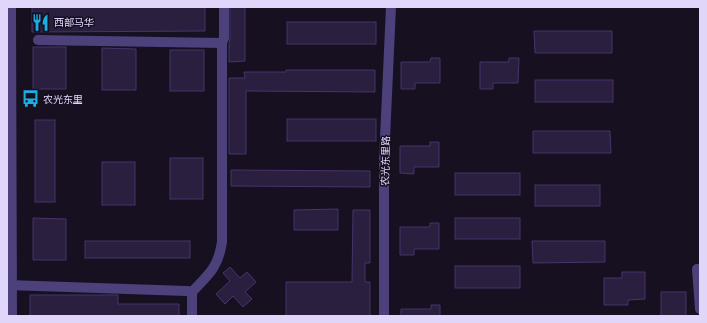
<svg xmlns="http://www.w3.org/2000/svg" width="707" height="323" viewBox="0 0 707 323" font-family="Rubik,'Noto Sans SC',sans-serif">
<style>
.building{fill:#2b1f40;stroke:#473469}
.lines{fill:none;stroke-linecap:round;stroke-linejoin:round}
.minor{stroke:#4c417b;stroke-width:10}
.labels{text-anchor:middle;stroke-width:3;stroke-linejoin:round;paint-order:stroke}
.poi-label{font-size:10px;fill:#e0d6fa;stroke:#161021;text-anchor:start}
.street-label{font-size:10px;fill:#e0d6fa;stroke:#161021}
</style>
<rect width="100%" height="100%" fill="#161021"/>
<g class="building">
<polygon points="32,7 205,7 205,31 32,32"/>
<polygon points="230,7 245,7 245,61 229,62 229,44 230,38"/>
<rect x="287" y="22" width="89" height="22"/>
<polygon points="534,31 612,31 612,53 535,53"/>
<rect x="33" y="47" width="33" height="42"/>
<polygon points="102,48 136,49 136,90 102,90"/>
<rect x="170" y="50" width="34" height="41"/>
<polygon points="431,58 440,58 440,83 415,83 415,89 401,89 401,62 430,62"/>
<polygon points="509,58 519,58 518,83 493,83 493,89 480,89 480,62 509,62"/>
<polygon points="286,70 375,70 375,92 246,91 246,154 229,154 229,78 245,78 244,72 286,72"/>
<rect x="535" y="80" width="78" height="22"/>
<rect x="287" y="119" width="89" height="22"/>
<rect x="35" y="120" width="20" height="82"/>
<polygon points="533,131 610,131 611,153 533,153"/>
<polygon points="430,142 439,142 439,167 414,167 414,174 400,173 400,146 430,146"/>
<rect x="170" y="158" width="33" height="41"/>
<rect x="102" y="162" width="33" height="43"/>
<polygon points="231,170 370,171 370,187 231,186"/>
<rect x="455" y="173" width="65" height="22"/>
<rect x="535" y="185" width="65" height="21"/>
<polygon points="338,209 338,230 294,230 294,210"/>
<polygon points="353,210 370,210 370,263 365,263 365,282 370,282 370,316 286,316 286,282 352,282"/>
<polygon points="33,218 66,219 66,260 33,260"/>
<rect x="455" y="218" width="65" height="21"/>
<polygon points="430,223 439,223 439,249 414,249 414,255 400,255 400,227 430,227"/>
<rect x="85" y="241" width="105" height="17"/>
<polygon points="532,241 605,241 605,262 533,263"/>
<rect x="455" y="266" width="65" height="22"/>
<polygon points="230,267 240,278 247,272 256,282 245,292 252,299 243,307 233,296 225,304 216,294 230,281 223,273"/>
<polygon points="622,272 645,272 645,299 628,300 628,305 604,305 604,278 622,278"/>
<rect x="661" y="292" width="25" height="24"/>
<polygon points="30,295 118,295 118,304 179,304 179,316 30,316"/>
<polygon points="431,305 440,305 440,316 401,316 401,309 431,309"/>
</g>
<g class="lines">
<g class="minor">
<polyline points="11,7 12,316"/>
<polyline points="38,40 222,43"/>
<polyline points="700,269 697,269 700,309"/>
<polyline points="7,285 187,291 192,292"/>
<path d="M192,316V292C209,274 218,268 222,242V43L224,38V7"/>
<polyline points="384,316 384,160 391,7"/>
</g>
</g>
<defs>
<symbol id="restaurant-bare" viewBox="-9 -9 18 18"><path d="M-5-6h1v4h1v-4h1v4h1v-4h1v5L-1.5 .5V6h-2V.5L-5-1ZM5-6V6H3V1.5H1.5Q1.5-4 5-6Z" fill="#1baee1" stroke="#161021" stroke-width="2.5" paint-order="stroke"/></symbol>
<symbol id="bus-bare" viewBox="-9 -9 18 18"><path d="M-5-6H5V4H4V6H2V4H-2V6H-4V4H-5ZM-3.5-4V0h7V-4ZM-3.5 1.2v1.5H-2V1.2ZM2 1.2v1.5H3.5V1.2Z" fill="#1baee1" stroke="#161021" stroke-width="2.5" paint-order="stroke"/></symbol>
</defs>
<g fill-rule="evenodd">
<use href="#restaurant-bare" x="28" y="10" width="25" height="25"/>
<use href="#bus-bare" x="18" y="86" width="25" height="25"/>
</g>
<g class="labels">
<g class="poi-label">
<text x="54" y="26">西部马华</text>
<text x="43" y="103">农光东里</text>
</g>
<g class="street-label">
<text transform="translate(385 161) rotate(-89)" y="4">农光东里路</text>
</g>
</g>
<rect width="707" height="323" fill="none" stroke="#e0d6fa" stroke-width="16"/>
</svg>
